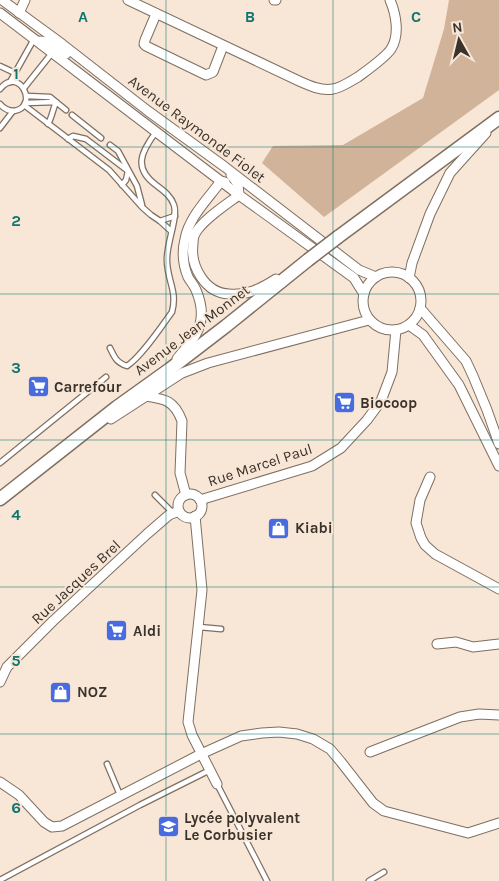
<svg xmlns="http://www.w3.org/2000/svg" width="499" height="881" viewBox="0 0 499 881" font-family="Karla,sans-serif">
<style>
.green{fill:#d0b399}
.lines{fill:none;stroke-linecap:round;stroke-linejoin:round}
.lane-casing{stroke:#7f6f61;stroke-width:7}
.street-casing{stroke:#7f6f61;stroke-width:11}
.secondary-casing{stroke:#7f6f61;stroke-width:15}
.lane{stroke:#fff;stroke-width:4.5}
.street{stroke:#fff;stroke-width:9}
.secondary{stroke:#fff;stroke-width:12}
.secondary-bridge-casing{stroke:#7f6f61;stroke-width:15;stroke-linecap:butt}
.secondary-bridge{stroke:#fff;stroke-width:12}
.grid{fill:none;stroke:#0f766e;stroke-width:1;stroke-opacity:0.55}
.labels{text-anchor:middle;stroke-width:4;stroke-linejoin:round;paint-order:stroke}
.street-label{font-size:15px;fill:#3a332c;stroke:#f8e6d6}
.poi-label{font-size:15px;font-weight:bold;fill:#3a332c;stroke:#f8e6d6;text-anchor:start}
.grid-label{font-size:16px;text-anchor:middle;font-weight:bold;fill:#0f766e;stroke:#f8e6d6;stroke-width:4;stroke-linejoin:round;paint-order:stroke}
</style>
<rect width="100%" height="100%" fill="#f8e6d6"/>
<polygon class="green" points="449,0 499,0 499,90 324,217 262,163 273,146 343,145 423,98 444,29"/>
<g class="lines">
<defs>
<g id="lane">
<polyline points="0,66 15,73"/>
<polyline points="10,82 34,39"/>
<polyline points="24,88 52,53"/>
<path d="M0,89C19,65 40,107 14,111C8,111 4,109 0,104"/>
<path d="M27,96L50,97L56,102C53,109 52,117 48,124"/>
<polyline points="25,103 56,102 66,110"/>
<polyline points="24,105 109,170 142,207 151,215 160,221 171,231"/>
<polyline points="72,115 101,138"/>
<polyline points="0,128 13,111"/>
<polyline points="68,139 73,136 86,139 128,171 126,180 122,185"/>
<polyline points="110,145 118,151 137,186 142,205"/>
<polyline points="160,221 175,216"/>
<path d="M110,348C115,358 116,362 127,366C142,356 161,327 172,312C178,290 166,279 167,258C167,243 178,217 174,205C171,196 164,191 156,185C133,168 141,152 156,132"/>
<polyline points="0,463 106,377"/>
<polyline points="155,495 173,513"/>
<polyline points="199,627 221,629"/>
<polyline points="107,764 120,795"/>
<polyline points="217,784 267,881"/>
<polyline points="0,880 140,805 210,770"/>
<polyline points="369,881 384,872"/>
</g>
<g id="street">
<polyline points="2,0 62,44 148,111 225,167 359,270 376,277"/>
<path d="M128,0L299,81C310,86 321,91 333,89C341,88 351,81 358,77C366,71 385,58 391,49C400,35 396,14 390,0"/>
<polyline points="274,0 276,0"/>
<polyline points="0,13 239,195 354,278 364,294"/>
<polyline points="19,13 25,0"/>
<polyline points="156,14 145,40 144,44 146,46 206,75 213,72 223,46"/>
<polyline points="40,41 47,42 66,54"/>
<path d="M231,175L238,184L239,195C227,204 199,222 194,236C193,239 193,241 193,244C190,266 205,293 229,294C247,296 262,288 276,279"/>
<circle cx="392" cy="301" r="29"/>
<polyline points="409,278 412,263 430,214 450,173 486,133"/>
<polyline points="420,308 466,361 473,376 487,410 499,444"/>
<polyline points="409,325 423,335 459,385 499,466"/>
<path d="M177,359C183,351 191,343 196,334C204,320 202,304 196,290C194,285 190,281 188,277C183,265 182,251 185,239C189,217 208,199 221,181L225,182"/>
<path d="M145,396C165,399 174,400 182,421L180,473L186,495"/>
<polyline points="111,419 182,373 208,363 369,320"/>
<polyline points="430,477 420,500 416,523 421,538 425,545 435,554 499,589"/>
<circle cx="190" cy="506" r="12"/>
<polyline points="200,500 312,466 341,448 367,420 381,401 392,372 396,330"/>
<polyline points="195,516 202,590 188,722 192,735 217,784"/>
<polyline points="437,644 456,642 473,647 499,644"/>
<polyline points="0,682 7,667 53,621 147,534 169,515 179,511"/>
<polyline points="370,752 460,717 479,714 499,715"/>
<polyline points="0,782 19,795 44,822 52,827 62,826 201,754 241,736 262,733 279,732 297,734 313,739 330,749 341,762 373,803 384,811 468,833 499,823"/>
</g>
<g id="secondary">
<polyline points="338,237 499,118"/>
<polyline points="0,499 117,407 170,369 226,326 308,260"/>
</g>
</defs>
<use href="#lane" class="lane-casing"/>
<use href="#street" class="street-casing"/>
<use href="#secondary" class="secondary-casing"/>
<use href="#lane" class="lane"/>
<use href="#street" class="street"/>
<use href="#secondary" class="secondary"/>
<defs>
<polyline id="secondary-bridge" points="308,260 338,237"/>
</defs>
<use href="#secondary-bridge" class="secondary-bridge-casing"/>
<use href="#secondary-bridge" class="secondary-bridge"/>
</g>
<path class="grid" d="M166,0V881M333,0V881M0,147H499M0,294H499M0,440H499M0,587H499M0,734H499"/>
<defs>
<symbol id="supermarket-square" viewBox="-11 -11 22 22"><rect x="-9" y="-9" width="18" height="18" rx="4" fill="#486cdf" stroke="#f8e6d6"/><path d="M-6-5.5h2.5l.6 2H6L4.5 2H-2.5L-4.4-4H-6ZM-1.5 3.2a1.3 1.3 0 1 0 .1 0ZM3 3.2a1.3 1.3 0 1 0 .1 0Z" fill="#fff"/></symbol>
<symbol id="shop-square" viewBox="-11 -11 22 22"><rect x="-9" y="-9" width="18" height="18" rx="4" fill="#486cdf" stroke="#f8e6d6"/><path d="M-5-2.5h2.3a2.7 3.5 0 0 1 5.4 0H5L5.5 6h-11ZM-1.5-2.5h3a1.5 2.3 0 0 0-3 0Z" fill="#fff"/></symbol>
<symbol id="school-square" viewBox="-11 -11 22 22"><rect x="-9" y="-9" width="18" height="18" rx="4" fill="#486cdf" stroke="#f8e6d6"/><path d="M0-5L7-2L0 1L-7-2ZM-4 1L0 2.5L4 1V4Q0 6-4 4Z" fill="#fff"/></symbol>
</defs>
<g fill-rule="evenodd">
<use href="#supermarket-square" x="26" y="374" width="25" height="25"/>
<use href="#supermarket-square" x="332" y="390" width="25" height="25"/>
<use href="#shop-square" x="266" y="516" width="25" height="25"/>
<use href="#supermarket-square" x="104" y="618" width="25" height="25"/>
<use href="#shop-square" x="48" y="680" width="25" height="25"/>
<use href="#school-square" x="156" y="814" width="25" height="25"/>
</g>
<g class="labels">
<g class="street-label">
<text transform="translate(197 129) rotate(37)" y="5">Avenue Raymonde Fiolet</text>
<text transform="translate(192 330) rotate(-37)" y="5">Avenue Jean Monnet</text>
<text transform="translate(260 465) rotate(-18)" y="5">Rue Marcel Paul</text>
<text transform="translate(76 582) rotate(-43)" y="5">Rue Jacques Brel</text>
</g>
<g class="poi-label">
<text x="54" y="392">Carrefour</text>
<text x="360" y="408">Biocoop</text>
<text x="295" y="533">Kiabi</text>
<text x="133" y="636">Aldi</text>
<text x="77" y="697">NOZ</text>
<text x="184" y="823">Lycée polyvalent<tspan x="184" dy="17">Le Corbusier</tspan></text>
</g>
</g>
<g class="grid-label">
<text x="83" y="22">A</text>
<text x="250" y="22">B</text>
<text x="416" y="22">C</text>
<text x="16" y="79">1</text>
<text x="16" y="226">2</text>
<text x="16" y="373">3</text>
<text x="16" y="520">4</text>
<text x="16" y="666">5</text>
<text x="16" y="813">6</text>
</g>
<g transform="translate(459 40) rotate(352)" stroke="#f8e6d6" stroke-width="4" paint-order="stroke">
<path d="M0-4L9 19L0 12L-9 19Z" fill="#3a332c"/>
<text y="-8" font-size="14" font-weight="bold" text-anchor="middle" fill="#3a332c">N</text>
</g>
</svg>
